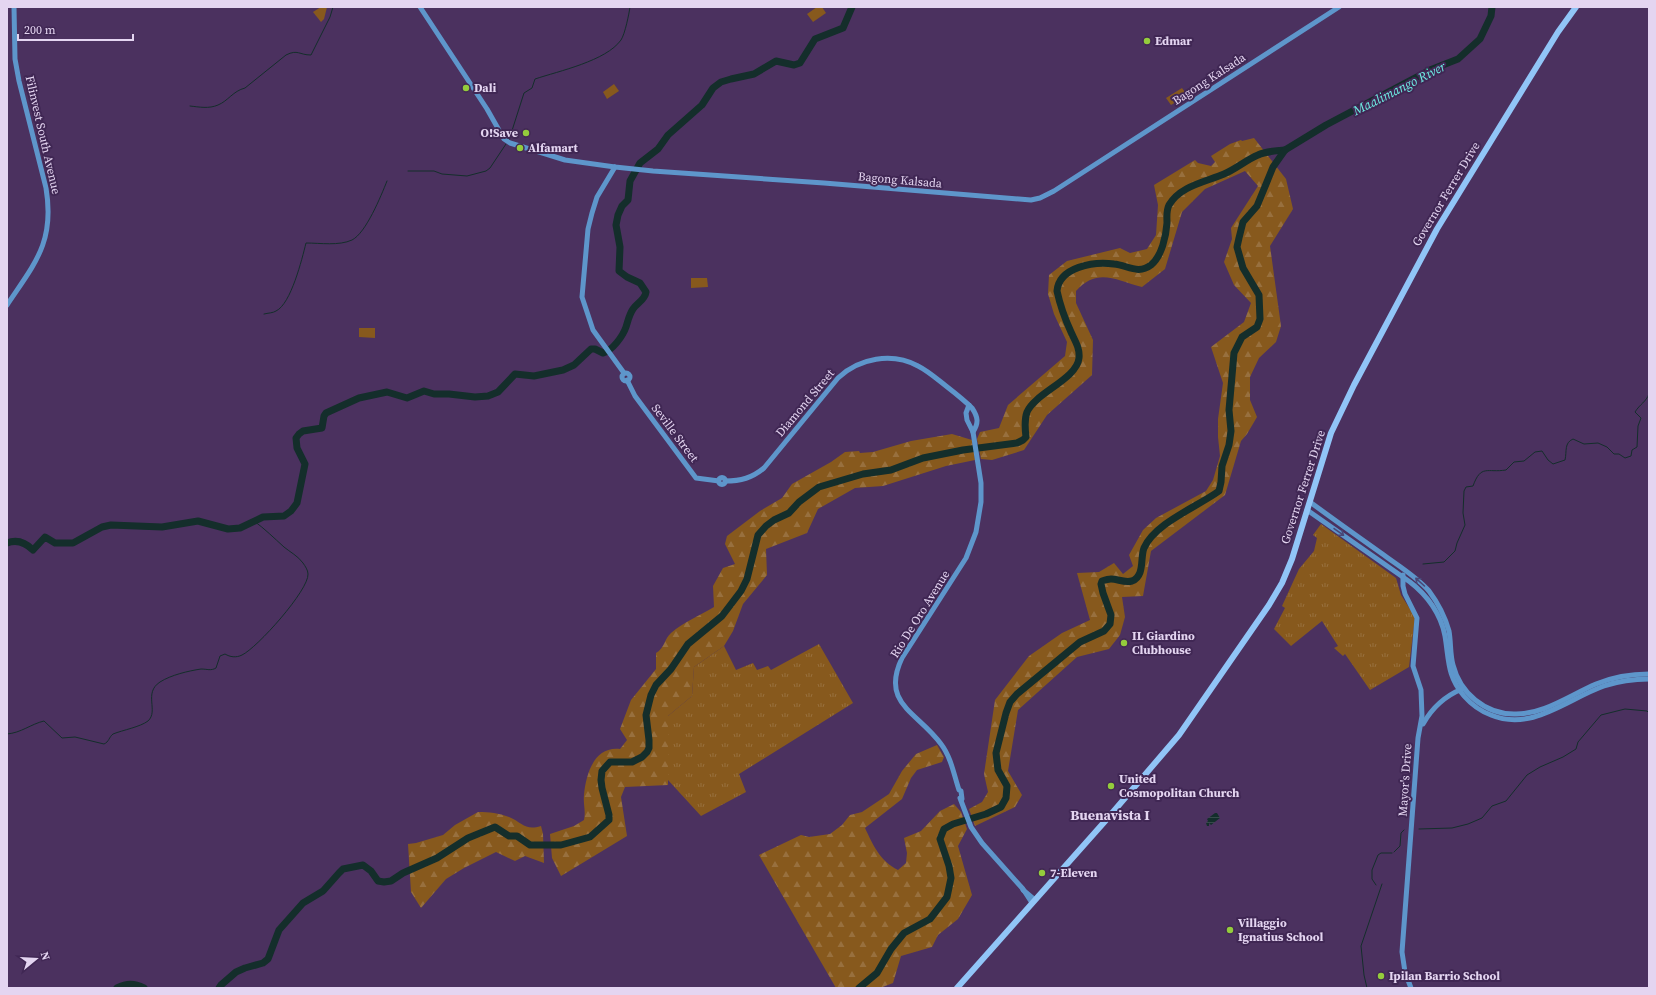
<svg xmlns="http://www.w3.org/2000/svg" width="1656" height="995" viewBox="0 0 1656 995" font-family="'Source Serif 4',serif">
<style>
.grass{fill:url(#grass-tufts)}
.forest{fill:url(#forest-firs)}
.pitch{fill:#87591d}
.water{fill:url(#water-rules)}
.lines{fill:none;stroke-linecap:round;stroke-linejoin:round}
.stream{stroke:#142e2b;stroke-width:1}
.river{stroke:#142e2b;stroke-width:7}
.tertiary{stroke:#5e96cb;stroke-width:5}
.secondary{stroke:#91c5f7;stroke-width:6}
.oneway{stroke:#494878}
.poi-dot{fill:#94cc3c;stroke:#402754;stroke-width:1.5}
.labels{text-anchor:middle;stroke-width:4;stroke-linejoin:round;paint-order:stroke}
.poi-label{font-size:12px;font-weight:bold;fill:#e4d5f1;stroke:#402754;text-anchor:start}
.street-label{font-size:12px;fill:#e4d5f1;stroke:#402754}
.water-label{font-size:13px;font-style:italic;fill:#6eeee4;stroke:#402754}
.quarter-label{font-size:14px;font-weight:bold;fill:#e4d5f1;stroke:#402754}
</style>
<defs>
<pattern id="grass-tufts" width="24" height="20" patternUnits="userSpaceOnUse"><rect width="24" height="20" fill="#87591d"/><path d="M3 7l-1-3M5 7V3M7 7l1-3M15 17l-1-3M17 17v-4M19 17l1-3" fill="none" stroke="#98703e"/></pattern>
<pattern id="forest-firs" width="22" height="20" patternUnits="userSpaceOnUse"><rect width="22" height="20" fill="#87591d"/><path d="M5 1l3.5 6h-7zM16 11l3.5 6h-7z" fill="#98703e"/></pattern>
<pattern id="water-rules" width="6" height="5" patternUnits="userSpaceOnUse"><rect width="6" height="5" fill="#142e2b"/><path d="M0 2.5h6" fill="none" stroke="#364b4a"/></pattern>
</defs>
<rect width="100%" height="100%" fill="#4b315f"/>
<g class="grass">
<polygon points="321,7 327,7 324,19 321,22 313,12"/>
<polygon points="1321,524 1396,578 1401,595 1415,617 1409,667 1370,690 1345,654 1343,656 1334,648 1338,646 1322,621 1291,646 1274,629 1285,608 1282,606 1299,569 1314,551 1317,538 1313,535"/>
<polygon points="819,644 853,703 739,774 746,792 701,816 668,780 668,716 692,696 694,667 724,646 736,670 753,663 757,670 768,666 771,670"/>
</g>
<g class="forest">
<path d="M1254,138L1286,179L1293,209L1270,246L1281,326L1276,342L1259,358L1250,377V400L1257,417L1247,434L1241,441L1225,495L1151,551L1143,596L1122,597L1125,617L1120,635L1109,649L1077,657L1018,710L1008,771L1022,795L1015,807L975,826L969,809L982,802L988,792L984,774L995,700L1029,656L1062,633L1090,620L1077,573L1099,572L1114,563L1123,574L1133,566L1129,555L1143,530L1156,518L1206,491L1213,480L1220,456L1218,437V419L1223,383L1211,347L1244,322L1251,303L1234,285L1224,262L1232,239L1231,228L1258,186L1245,171L1205,189L1182,212L1165,269L1142,287C1116,280 1097,267 1076,291V303L1093,340L1092,375L1047,415L1024,450L992,460L981,459L977,439L980,432L999,428L1008,405L1065,356L1067,342L1054,314L1048,294L1049,275L1067,261L1120,248L1130,253L1147,249L1156,235L1158,205L1154,185L1195,160L1198,163L1211,166L1215,162L1211,156L1230,144L1241,140L1242,141Z"/>
<path d="M952,434L972,440L975,460L946,466L883,486L855,488L818,509L807,533L766,549L767,575L743,604L733,631L724,646L694,667L692,696L668,716V785L625,787L621,797L627,836L561,876L552,858L550,834L574,826L584,820C586,811 583,804 584,795C586,774 594,746 620,749L627,740L620,729L631,700L656,669V653C665,648 664,639 671,633C684,622 699,616 714,607L713,586L723,568L735,564L725,544L727,536L760,511L782,498L792,484L831,462L845,452L859,451L860,453L873,452L911,441Z"/>
<path d="M937,745L944,757L942,762L917,770L911,778L902,799L865,828C873,845 880,861 898,870L906,863L907,853L904,838L921,831L940,811L954,804L961,812L967,829L958,846L972,895L958,919L938,935L932,947L901,956L893,983L880,988H836L759,855L801,835L809,837L830,834L842,825L850,815L862,812L889,794L902,771L916,754Z"/>
<path d="M478,812C489,812 499,813 509,817C523,823 525,831 541,826L543,834L544,863L525,856L515,861L496,852L464,868L446,879L421,908L411,892L408,844L416,843L443,835L455,825Z"/>
</g>
<g class="pitch">
<polygon points="817,7 822,7 826,13 813,22 807,14"/>
<polygon points="614,84 619,91 607,99 603,92"/>
<polygon points="1182,88 1187,95 1171,105 1166,98"/>
<polygon points="691,278 707,278 708,287 691,288"/>
<polygon points="359,328 375,328 375,338 359,337"/>
</g>
<polygon class="water" points="1215,813 1217,813 1220,818 1211,825 1209,823 1209,826 1207,826 1206,823 1208,821 1207,819"/>
<g class="lines">
<g class="stream">
<path d="M190,106C199,107 209,109 218,105C228,101 233,91 245,88L286,55C298,49 299,55 311,55L330,17L333,7"/>
<path d="M509,140L524,93L532,88L535,79C559,71 606,61 621,40C625,34 629,14 630,7"/>
<polyline points="408,171 434,171 442,174 467,176 486,171 490,168 506,144"/>
<path d="M264,314C268,313 273,313 276,311C291,304 302,259 306,243C320,243 339,246 352,240C366,233 381,196 387,181"/>
<path d="M1423,564L1444,562L1455,551L1457,543L1465,525L1463,513L1464,491L1466,487L1473,486C1481,464 1487,473 1506,470L1514,462L1524,461L1535,452L1542,451L1548,460L1553,464L1565,460C1567,451 1564,443 1573,439L1584,444L1598,443L1607,447L1614,454H1619L1625,458L1631,456L1632,450L1637,447L1638,426L1641,418L1635,412C1640,404 1646,402 1649,394"/>
<path d="M7,734C21,733 31,724 44,721L62,738L75,737L104,744C109,742 109,737 113,734C123,730 140,727 148,721C159,711 143,693 160,682C171,675 188,671 201,669C207,669 211,671 216,668L220,656L225,654C230,657 236,658 242,655C257,648 309,590 308,574C308,570 305,566 303,563C298,556 290,552 284,547C274,538 265,529 254,521"/>
<polyline points="1419,829 1452,828 1468,824 1482,818 1492,806 1506,801 1527,775 1540,767 1563,757 1576,749 1578,742 1601,715 1625,709 1647,711 1649,713"/>
<polyline points="1394,852 1400,846 1401,833 1404,830"/>
<polyline points="1376,885 1372,879 1372,870 1378,855 1381,853 1392,853"/>
<polyline points="1367,988 1364,975 1361,946 1382,884"/>
</g>
<g class="river">
<path d="M7,543C17,539 25,542 33,550L45,537L55,543H73L102,527L111,525L162,527L198,521L228,529L240,528L263,517L284,516L291,511L297,503L305,464L297,448L296,438L299,434L303,431L322,428L324,416L326,413L359,398L387,392L407,398L424,391L434,394H449L475,397L488,396L498,392L515,374L534,376L563,370L574,365L591,349H595L603,353C612,351 623,336 626,327C628,321 629,315 633,309C637,303 645,300 646,292L640,283L627,277L619,271L620,247L616,225L618,215L622,206L628,200L630,181L640,163L658,149L668,135L702,105L713,88L721,82L731,79L754,74L776,61L794,65L800,63L815,39L843,28L852,7"/>
<path d="M117,988C127,983 134,983 144,988"/>
<path d="M219,988L221,985L236,972L245,968L263,963L268,959L279,930L303,903L323,891L339,873L343,869L363,865L371,871L378,881L384,882L391,881L403,873L437,858L468,838L495,827L509,836H517L530,845H561L590,837L609,820V815L602,788L601,780L602,771L610,762H632L642,757L647,752L649,748V740L646,715L651,695L656,685L671,669L688,644L722,616L741,591L747,579L758,535L766,526L774,520L789,513L799,502L819,487L863,474L891,470L923,458L963,450L1017,443L1023,440L1026,437C1025,429 1024,420 1027,412C1035,393 1077,379 1079,358C1080,348 1075,341 1071,332C1065,319 1060,305 1057,291C1059,267 1094,261 1114,264C1127,265 1138,275 1151,265C1162,256 1166,236 1167,223C1167,217 1166,211 1169,205C1180,186 1205,182 1224,174C1236,169 1246,160 1258,155C1266,151 1276,151 1285,150"/>
<path d="M859,988L877,973L891,949L904,933L930,919L947,897L951,878L949,866L940,839L944,829L953,824L986,814L1001,807L1006,798L1007,786L998,770L996,753L1006,713L1010,702L1017,694L1080,642L1104,631L1110,624L1111,615L1103,593L1101,584L1102,581C1105,580 1108,579 1111,579C1118,579 1124,583 1132,581C1145,576 1140,558 1144,548C1155,523 1197,507 1219,491L1221,482L1222,466L1229,445L1231,431L1229,410L1234,353L1242,337L1257,327L1260,319L1259,295L1243,268L1237,247L1239,238L1243,222L1257,206L1273,167L1285,150L1326,125L1430,70L1458,59L1480,39L1491,16L1492,7"/>
</g>
<g class="tertiary">
<polyline points="420,7 487,109 504,139 510,143 549,155 565,160 615,167 653,171 824,183 1031,200 1040,198 1054,191 1339,7"/>
<polyline points="615,167 597,197 592,213 588,229 582,297 593,330 624,373"/>
<path d="M7,305C35,263 55,242 46,188L19,81L15,59L14,7"/>
<circle cx="626" cy="377" r="4"/>
<polyline points="627,380 635,396 696,478 719,481"/>
<circle cx="722" cy="481" r="3.5"/>
<path d="M725,481C741,481 752,478 764,468L838,378C859,358 892,352 918,366C928,371 937,379 946,386C955,393 964,400 972,408C978,417 979,423 973,432"/>
<path d="M1310,502C1333,519 1357,536 1381,553C1397,565 1416,576 1429,591C1438,603 1445,617 1449,631C1451,642 1450,654 1453,665C1460,693 1485,714 1514,714C1543,715 1570,695 1596,684C1613,677 1631,674 1649,674"/>
<path d="M1307,510L1410,582C1427,595 1441,614 1445,636C1449,660 1447,676 1464,696C1471,704 1480,711 1491,715C1532,732 1567,699 1604,686C1619,681 1634,679 1649,679"/>
<polyline points="1403,575 1403,586 1405,594 1417,618 1413,666 1421,690 1422,716 1418,738 1402,952 1405,972 1411,988"/>
<path d="M1423,724C1432,708 1445,696 1462,689"/>
<polyline points="960,798 971,827 982,843 1023,889 1032,903"/>
<path d="M962,799L961,791L959,790C954,775 951,757 941,744C918,712 880,704 902,658L966,558L976,532L981,502V483L973,432L967,420L966,413L969,405"/>
<polyline points="1023,890 1035,900"/>
</g>
<polyline class="secondary" points="957,988 1107,819 1179,735 1269,605 1282,583 1292,559 1331,433 1354,385 1437,229 1558,32 1576,7"/>
</g>
<defs><path id="oneway-shaft" d="M-6 0H5M1.5-3L5.5 0L1.5 3" fill="none" stroke-width="1.6" stroke-linecap="round" stroke-linejoin="round"/></defs>
<g class="oneway">
<use href="#oneway-shaft" transform="translate(1339 532) rotate(35)"/>
<use href="#oneway-shaft" transform="translate(1420 582) rotate(-138)"/>
</g>
<g class="poi-dot">
<circle cx="1147" cy="41" r="4"/>
<circle cx="466" cy="88" r="4"/>
<circle cx="526" cy="133" r="4"/>
<circle cx="520" cy="148" r="4"/>
<circle cx="1124" cy="643" r="4"/>
<circle cx="1111" cy="786" r="4"/>
<circle cx="1042" cy="873" r="4"/>
<circle cx="1230" cy="930" r="4"/>
<circle cx="1381" cy="976" r="4"/>
</g>
<g class="labels">
<g class="poi-label">
<text x="1155" y="45">Edmar</text>
<text x="474" y="92">Dali</text>
<text x="518" y="137" text-anchor="end">O!Save</text>
<text x="528" y="152">Alfamart</text>
<text x="1132" y="640">IL Giardino<tspan x="1132" dy="14">Clubhouse</tspan></text>
<text x="1119" y="783">United<tspan x="1119" dy="14">Cosmopolitan Church</tspan></text>
<text x="1050" y="877">7-Eleven</text>
<text x="1238" y="927">Villaggio<tspan x="1238" dy="14">Ignatius School</tspan></text>
<text x="1389" y="980">Ipilan Barrio School</text>
</g>
<g class="street-label">
<text transform="translate(1209 79) rotate(-33)" y="4">Bagong Kalsada</text>
<text transform="translate(43 135) rotate(77)" y="4">Filinvest South Avenue</text>
<text transform="translate(900 180) rotate(5)" y="4">Bagong Kalsada</text>
<text transform="translate(1446 194) rotate(-59)" y="4">Governor Ferrer Drive</text>
<text transform="translate(805 403) rotate(-50)" y="4">Diamond Street</text>
<text transform="translate(675 433) rotate(53)" y="4">Seville Street</text>
<text transform="translate(1303 487) rotate(-72)" y="4">Governor Ferrer Drive</text>
<text transform="translate(920 614) rotate(-58)" y="4">Rio De Oro Avenue</text>
<text transform="translate(1405 780) rotate(-86)" y="4">Mayor's Drive</text>
</g>
<g class="water-label">
<text transform="translate(1399 88) rotate(-27)" y="5">Maalimango River</text>
</g>
<g class="quarter-label">
<text x="1110" y="820">Buenavista I</text>
</g>
</g>
<rect width="1656" height="995" fill="none" stroke="#e4d5f1" stroke-width="16"/>
<g transform="translate(36 959) rotate(72)" stroke="#402754" stroke-width="3" paint-order="stroke">
<path d="M0-3L7 15L0 10L-7 15Z" fill="#e4d5f1"/>
<text y="-6" font-size="11" font-weight="bold" text-anchor="middle" fill="#e4d5f1">N</text>
</g>
<path d="M18 34v6h115v-6" fill="none" stroke="#e4d5f1" stroke-width="2"/>
<text x="24" y="34" font-size="12" fill="#e4d5f1" stroke="#402754" stroke-width="3" paint-order="stroke">200 m</text>
</svg>
